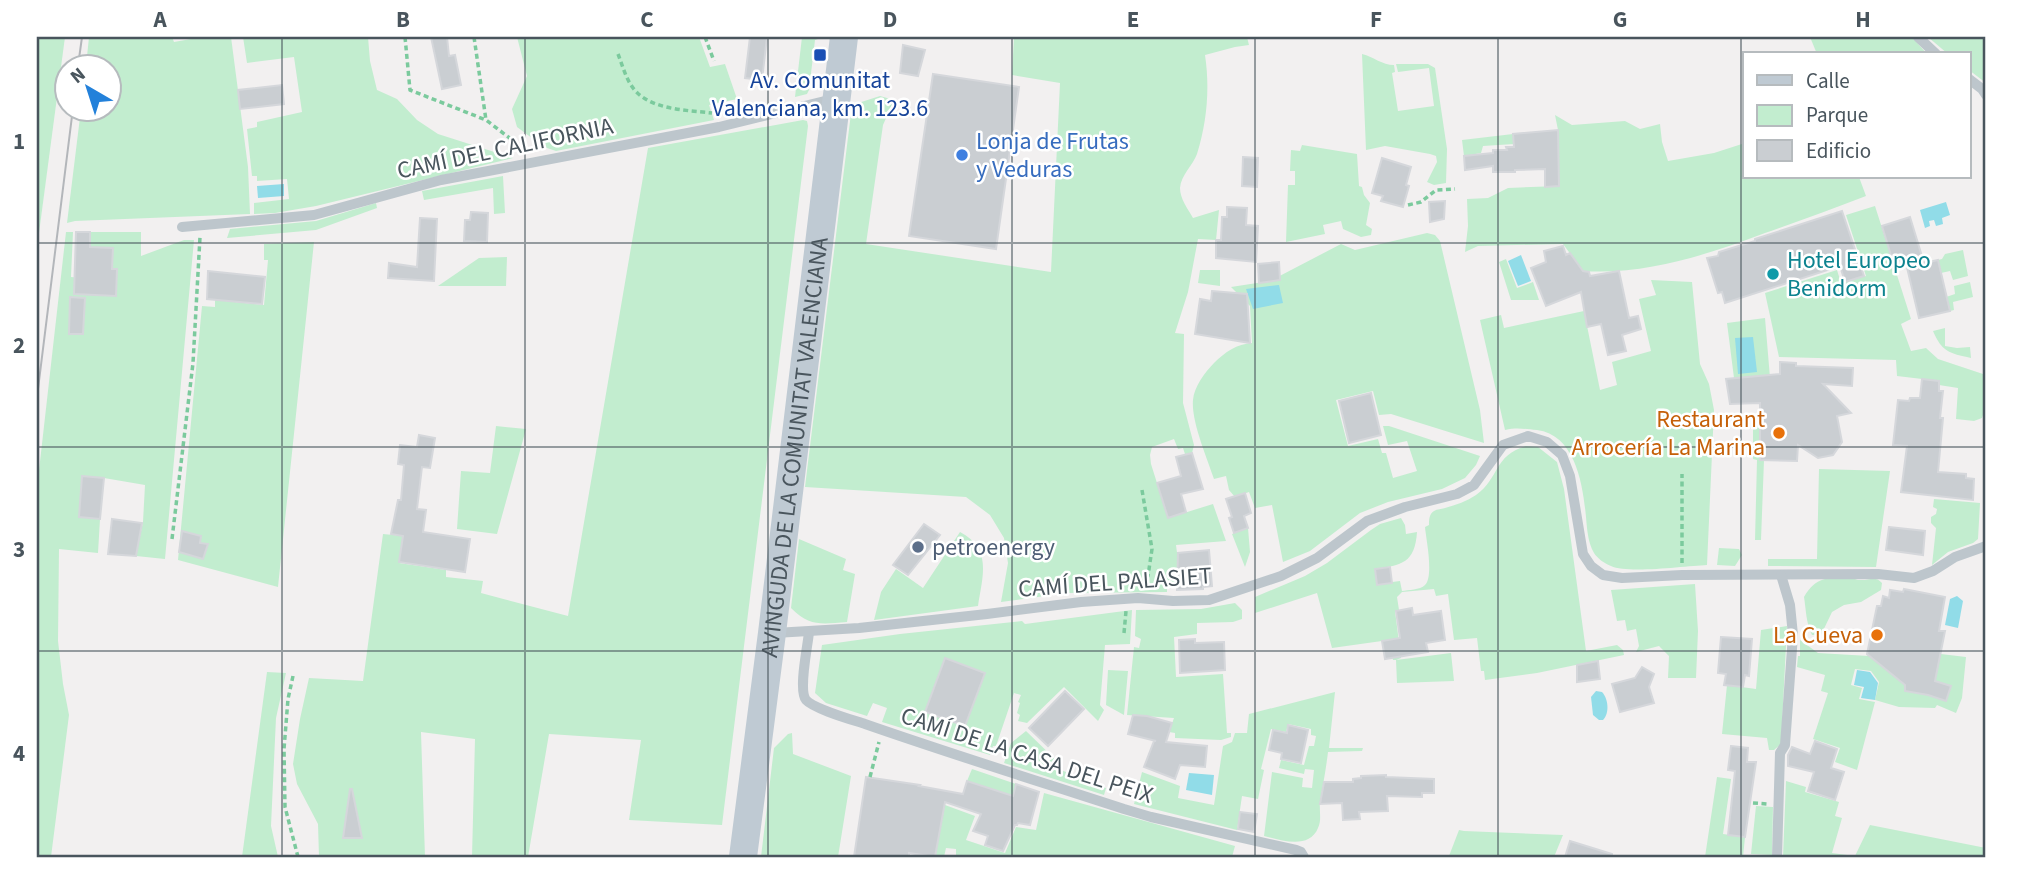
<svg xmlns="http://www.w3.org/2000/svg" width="2023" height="894" viewBox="0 0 2023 894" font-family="'Source Sans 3',sans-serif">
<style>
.green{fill:#c2edcf}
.water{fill:#91dce8}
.building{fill:#caced2;stroke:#d5d7db;stroke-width:2}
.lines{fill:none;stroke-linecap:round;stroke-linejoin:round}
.path{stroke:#7bca9d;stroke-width:3.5;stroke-dasharray:5 3.5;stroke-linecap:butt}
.lane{stroke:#bdc6cc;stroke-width:10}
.secondary{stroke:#bfcad3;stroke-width:28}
.tram{stroke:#b3b6ba;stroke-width:2}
.grid{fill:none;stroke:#49555d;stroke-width:2;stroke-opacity:0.55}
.transit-dot{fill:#1a4fb4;stroke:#fff;stroke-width:2.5}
.shop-dot{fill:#3f7fe0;stroke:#fff;stroke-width:2.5}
.culture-dot{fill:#0f9aa8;stroke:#fff;stroke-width:2.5}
.food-dot{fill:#e8710a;stroke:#fff;stroke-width:2.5}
.service-dot{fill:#5c6f8a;stroke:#fff;stroke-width:2.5}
.labels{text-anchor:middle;stroke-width:5;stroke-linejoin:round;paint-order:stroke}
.transit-label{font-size:24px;fill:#164399;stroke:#fff}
.shop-label{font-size:24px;fill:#366cbe;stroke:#fff;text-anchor:start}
.street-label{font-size:24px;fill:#49555d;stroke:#fff}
.culture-label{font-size:24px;fill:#0d838f;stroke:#fff;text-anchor:start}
.food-label{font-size:24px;fill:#c56008;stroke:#fff;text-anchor:end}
.service-label{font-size:24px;fill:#4e5e75;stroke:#fff;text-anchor:start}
.neatline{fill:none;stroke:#49555d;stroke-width:2.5}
.grid-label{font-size:23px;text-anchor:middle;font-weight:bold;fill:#49555d}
</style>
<rect width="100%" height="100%" fill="#f2f0f0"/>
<g class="green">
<polygon points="37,37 65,37 37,248"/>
<polygon points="89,37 172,37 174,42 202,37 231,37 248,167 250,214 75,221 67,223 81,109 108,108 108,66 86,66"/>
<polygon points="243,37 368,37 370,61 377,90 397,99 417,120 438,134 513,158 316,206 275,213 254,214 254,203 289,199 287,179 257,181 257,176 252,176 247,129 257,127 257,122 302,112 294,57 247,63"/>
<polygon points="517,37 699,37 710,67 725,64 737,99 709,105 714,120 556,151 544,147 517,127 512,109 527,76"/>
<polygon points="802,37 819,37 818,39 815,40 809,90 807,94 795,97"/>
<path d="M1014,37H1247L1249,45L1235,47L1205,55C1210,88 1207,122 1197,154C1193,165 1181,175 1180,188C1180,199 1188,209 1193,218L1219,210L1216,240L1198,239L1188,292L1175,333L1184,334L1183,403L1194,445L1192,453L1185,454L1183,448L1178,449L1174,439L1152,447L1150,455L1151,464L1168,518L1213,504L1226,541L1176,545L1179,568L1178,585L1167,586V592L1067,593L1001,602L1008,563L1004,538L990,515L966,497L805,487L852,105L880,96L894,100L883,125L866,244L1051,272L1060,83L1012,75Z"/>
<polygon points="1810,37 1912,37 1927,54 1817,54"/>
<polygon points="1928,37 1986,37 1986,83 1969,70 1969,54 1948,54"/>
<path d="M1362,54C1374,57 1382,65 1394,65L1395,72L1392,73L1398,111L1434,106L1429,68L1398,72L1396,64H1428L1435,68L1447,149L1446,183L1434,185L1427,182L1437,162L1436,156L1430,154L1385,146L1366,150Z"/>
<path d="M1555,115L1572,125L1625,121L1640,129L1660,124L1662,142L1668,161L1714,153L1745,143V177H1859L1866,196C1833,209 1799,221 1765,233C1706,255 1647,275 1583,271L1563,244L1478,246L1465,252L1468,226L1467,199L1488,198L1508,188L1559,186L1558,130Z"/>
<polygon points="803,120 807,121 808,126 722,825 629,820 641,740 549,734 528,857 472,857 475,739 421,732 425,857 319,857 318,824 297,784 293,764 300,719 309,678 363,681 383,534 403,536 399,563 446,570 446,577 483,581 481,593 568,616 648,148"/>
<polygon points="1513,134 1514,144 1483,146 1481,153 1464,156 1462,140"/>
<polygon points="1302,145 1357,154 1359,186 1362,187 1364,195 1370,203 1366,225 1372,229 1371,235 1361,237 1343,229 1341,221 1323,225 1325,234 1286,242 1288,185 1295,185 1295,171 1290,171 1291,150 1300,151"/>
<polygon points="503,176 505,213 494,214 493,188 424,200 422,191"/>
<polygon points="376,203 377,208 316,230 227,238 230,229 316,221"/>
<polygon points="1875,206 1911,319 1901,324 1911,351 1926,348 1938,359 1983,374 1983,415 1982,418 1974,421 1956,419 1958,388 1939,385 1939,381 1897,376 1896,360 1779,357 1765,293 1837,270 1841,283 1866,276 1846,215"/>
<polygon points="66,232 73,232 71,277 81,278 115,296 117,269 112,269 113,248 90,247 90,232 141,232 141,256 184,240 194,240 165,559 136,556 143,522 145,485 104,478 82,476 79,516 100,519 98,553 59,549 58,641 63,684 69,715 51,857 37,857 37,488"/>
<path d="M1427,233L1435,235L1440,241L1480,410L1484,443L1391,414L1379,415L1373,391L1336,400L1348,446L1378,439L1382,453H1386L1393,478L1417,471L1407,441L1388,445L1383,426H1389L1480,456L1476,465L1465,478L1442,489L1388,502L1360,513L1310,551L1283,562L1272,505L1255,508L1249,492L1235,497L1229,490L1226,476L1214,479C1207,458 1191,421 1193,400C1194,387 1205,372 1214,363C1225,352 1237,344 1252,343L1250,306L1231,287L1270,281L1341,244L1355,250Z"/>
<polygon points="314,242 278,587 178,560 202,306 215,307 215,300 264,305 268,260 264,260 264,244"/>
<polygon points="1963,250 1968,276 1953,280 1950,271 1941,273 1938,260 1942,259 1945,254"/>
<polygon points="507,257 506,286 438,286 479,258"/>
<polygon points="1506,259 1517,288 1533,282 1539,300 1511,300 1499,262"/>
<polygon points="1200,270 1220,270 1220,286 1198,283"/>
<path d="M1651,280L1692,282L1700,364L1709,384L1714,410L1707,565C1685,566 1628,574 1611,566C1605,564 1597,558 1594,553C1588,543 1587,529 1586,517C1583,486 1576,435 1537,430C1525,429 1517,427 1505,430L1480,320L1501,315L1504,328L1584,311L1600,390L1617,385L1612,362L1651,351L1639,299L1656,295Z"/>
<polygon points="1970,282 1973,297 1953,302 1954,310 1950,311 1946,297 1955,294 1954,286"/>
<polygon points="1765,318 1771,390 1760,376 1734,378 1727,323"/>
<path d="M1945,328V346L1957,348L1970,347L1971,358C1949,353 1942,352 1933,331Z"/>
<polygon points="1753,420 1760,420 1764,460 1761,540 1755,540 1757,460 1753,459"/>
<polygon points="496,426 526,429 497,534 457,529 461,471 490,473"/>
<path d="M1526,446L1538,447L1557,462L1564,489L1586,651L1617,645L1623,650L1624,655L1537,673L1485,680L1484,671H1481L1477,638L1454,640L1448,594L1436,596L1434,589L1402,592L1397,597L1399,610L1395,611L1401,658L1396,660L1451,653L1454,681L1397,683L1396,660H1393L1389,640L1332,648L1317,593L1255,613V597L1305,576L1327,563L1371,530L1380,524L1401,518L1405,525L1406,534L1417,532C1415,563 1402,565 1375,569L1377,584L1400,581L1402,591C1408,590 1420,590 1425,585C1434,576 1426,539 1425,527L1429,525C1429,520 1429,514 1434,511C1437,509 1442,509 1445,508C1456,505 1467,501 1476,495C1500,478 1493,456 1526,446Z"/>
<polygon points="1819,469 1890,471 1876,567 1768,566 1768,559 1817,559"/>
<polygon points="1934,499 1980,503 1978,539 1973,543 1948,552 1932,565 1936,528 1931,523 1931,517 1936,514 1937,509 1933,507"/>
<polygon points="1248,528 1250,552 1245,567 1232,534"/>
<path d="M960,532C992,549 983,575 978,606L874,620L881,592L896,569L923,588Z"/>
<path d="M799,539L846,559L843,570L855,574L847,622C822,624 810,627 791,608Z"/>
<polygon points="1719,548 1739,549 1742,555 1735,566 1717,565"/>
<path d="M1850,577C1852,578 1857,580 1859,580C1869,581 1875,575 1882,583L1881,590L1861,602L1844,605L1832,612L1821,635H1812C1806,624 1806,609 1804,597C1816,576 1828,578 1850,577Z"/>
<polygon points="1695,584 1698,631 1696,678 1668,678 1669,656 1659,646 1636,652 1639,646 1636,629 1627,631 1625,620 1617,621 1611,590"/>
<polygon points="1235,603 1242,610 1242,619 1233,622 1197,623 1197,634 1174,637 1176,677 1223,674 1227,733 1231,733 1231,737 1221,740 1175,738 1175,733 1169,732 1174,718 1127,715 1134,647 1139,648 1141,639 1135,636 1136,610 1201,609"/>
<polygon points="1132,610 1130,644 1105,645 1100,705 1104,710 1098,721 1064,687 1027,723 1018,721 1020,715 1017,713 1020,703 1018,702 1021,695 1014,693 996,746 993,746 990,755 882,722 887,708 873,703 867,716 826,703 815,693 822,645 900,634 1022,621 1025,624"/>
<polygon points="1787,626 1781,744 1774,750 1769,750 1767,738 1722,734 1727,685 1756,689 1761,630"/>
<polygon points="1800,640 1818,653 1869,656 1897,678 1924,652 1966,657 1962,698 1956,713 1937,705 1935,708 1899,707 1875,700 1879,682 1871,671 1855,669 1851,685 1862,688 1859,699 1875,702 1857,770 1835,762 1840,748 1813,739 1828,693 1821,691 1825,675 1797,667 1798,656 1800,656"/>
<polygon points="1108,670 1128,671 1124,715 1106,705"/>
<polygon points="267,672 286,673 276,718 271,826 278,857 242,857"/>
<path d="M1335,692L1329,748H1363L1362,751L1328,752C1326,769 1323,785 1320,801C1319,810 1322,820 1318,828C1309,850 1281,840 1264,836L1272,772L1303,778L1302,787L1312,788L1314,770L1305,769L1304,774L1279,768L1281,760L1304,765L1309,746H1314L1316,736L1311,735V729L1288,724L1286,732L1271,729L1261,769L1264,770L1258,799L1242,796L1237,830L1134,804L1142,772L1180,786L1178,798L1214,805L1223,746L1232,742L1235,733H1247L1249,714Z"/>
<polygon points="1026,731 1058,762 1061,770 1106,788 1104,795 1004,763 1011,743"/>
<polygon points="792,733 793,754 851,776 838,857 761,857 774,748 788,734"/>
<polygon points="972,769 1016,784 1013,796 967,781"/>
<polygon points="1717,777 1731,779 1723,834 1745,837 1743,857 1705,857"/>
<polygon points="1786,781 1806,787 1805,792 1839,802 1835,816 1842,818 1832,853 1855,856 1870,825 1986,848 1986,857 1783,857"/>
<polygon points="1044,793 1235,846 1232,857 956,857 956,849 946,848 944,857 935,857 945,805 975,816 966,840 1005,853 1016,827 1036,830"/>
<polygon points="1756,806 1773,807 1772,855 1751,854"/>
<polygon points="1459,830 1464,831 1563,835 1554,857 1449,856"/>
</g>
<g class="water">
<polygon points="284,184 284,196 258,198 257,186"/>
<polygon points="1946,202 1950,215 1942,218 1943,224 1936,226 1934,220 1929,221 1930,226 1925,228 1920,210"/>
<polygon points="1521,255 1531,281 1518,286 1508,261"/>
<polygon points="1279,285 1283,303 1253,309 1246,289"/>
<polygon points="1753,337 1757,372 1738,374 1735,338"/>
<polygon points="1957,596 1963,601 1958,628 1945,625 1950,599"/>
<polygon points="1857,670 1870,672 1878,683 1875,700 1861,698 1864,687 1854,685"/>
<path d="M1596,691L1602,692C1608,698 1610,713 1603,720H1599L1593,715L1591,697Z"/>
<polygon points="1189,773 1214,775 1212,795 1186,790"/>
</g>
<g class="building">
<polygon points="431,37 447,37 449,56 455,55 461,85 442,89"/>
<polygon points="750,37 767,37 762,80 745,78"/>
<polygon points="903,45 925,50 918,76 900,73"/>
<polygon points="933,74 1019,87 996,249 909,236"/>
<polygon points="282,85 284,104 240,109 238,90"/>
<polygon points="1558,130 1559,186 1545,187 1545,169 1515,170 1515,172 1493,172 1493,166 1465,170 1464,156 1493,153 1493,150 1507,150 1506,147 1514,147 1513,134"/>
<polygon points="1243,157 1258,158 1257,187 1242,186"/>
<polygon points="1382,158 1411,167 1406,185 1409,186 1403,207 1381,201 1383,196 1372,193"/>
<polygon points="1445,201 1444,219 1430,222 1429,202"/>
<polygon points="1227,207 1247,208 1246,225 1258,226 1256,262 1216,258 1216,240 1221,240 1222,217 1227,217"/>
<polygon points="1842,211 1864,276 1845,282 1840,266 1725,303 1722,292 1718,293 1707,258 1718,256 1719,252 1755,241 1755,239"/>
<polygon points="471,212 488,213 487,242 464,241 465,220 470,220"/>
<polygon points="1910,217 1924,263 1938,260 1950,311 1919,318 1905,259 1893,262 1882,226"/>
<polygon points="420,218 437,219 434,281 388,278 389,263 417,267"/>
<polygon points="76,232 90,232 90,247 113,248 112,269 117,269 116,296 74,294"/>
<polygon points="1563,246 1566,255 1570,253 1583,271 1589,272 1590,276 1619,271 1629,318 1638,316 1641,329 1622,335 1626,351 1608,355 1601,324 1587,327 1581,292 1546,306 1531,268 1546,262 1544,251"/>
<polygon points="1279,262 1280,280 1259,283 1258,264"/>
<polygon points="208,271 265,277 262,304 207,299"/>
<polygon points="1212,291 1247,294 1250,343 1195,334 1200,299 1211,301"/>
<polygon points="70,297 85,298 83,334 69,334"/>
<polygon points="1780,362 1796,363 1796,366 1853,368 1852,386 1823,384 1851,413 1837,416 1842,442 1833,455 1818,458 1798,445 1797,461 1760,460 1760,403 1730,404 1726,379 1780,374"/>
<polygon points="1922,379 1939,381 1939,391 1943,391 1940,418 1943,418 1938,472 1966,474 1966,478 1974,479 1973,500 1901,492 1907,446 1893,445 1898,400 1909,401 1910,398 1920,398"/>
<polygon points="1371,393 1381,435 1349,443 1339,401"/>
<polygon points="419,435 435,438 430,468 422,467 417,509 426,510 423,532 470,539 465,572 399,562 403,536 391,534 398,500 401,500 404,465 398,464 400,445 417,447"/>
<polygon points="1192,453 1203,489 1181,494 1186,512 1168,518 1157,483 1181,476 1176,457"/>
<polygon points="82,476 104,478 100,519 79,517"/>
<polygon points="1245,493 1251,513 1244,516 1248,528 1234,533 1229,518 1232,517 1226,499"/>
<polygon points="112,519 142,523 136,556 108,554"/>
<polygon points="924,524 940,535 908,575 893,565"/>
<polygon points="1889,527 1925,531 1923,555 1886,550"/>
<polygon points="182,531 201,536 200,543 208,544 203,559 179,552"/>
<polygon points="1209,550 1212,586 1203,587 1203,589 1177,590 1178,553"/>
<polygon points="1390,567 1392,583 1377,585 1375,569"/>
<polygon points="1904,589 1945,597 1939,631 1945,631 1935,681 1951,686 1946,701 1928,695 1905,691 1905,685 1867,654 1877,606 1881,606 1883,596 1889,598 1890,590 1903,592"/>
<polygon points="1412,608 1413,615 1441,611 1445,640 1426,643 1428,652 1385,659 1382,641 1400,638 1396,611"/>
<polygon points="1721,637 1752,639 1749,676 1745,675 1743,687 1724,685 1726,674 1718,673"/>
<polygon points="1195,639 1195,643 1224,642 1225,670 1180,673 1179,640"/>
<polygon points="945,658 985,673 965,726 925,712"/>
<polygon points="1598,661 1600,679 1577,682 1577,665"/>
<polygon points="1642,667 1654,674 1649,687 1654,703 1620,712 1612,684 1635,678"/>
<polygon points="1065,691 1084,709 1048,746 1029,728"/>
<polygon points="1133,715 1147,716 1172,723 1166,742 1207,746 1205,767 1180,765 1175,779 1144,767 1154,741 1156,741 1128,734"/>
<polygon points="1288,725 1308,730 1301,763 1281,759 1282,753 1269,750 1273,730 1287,733"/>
<polygon points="1815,741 1837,749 1831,768 1844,772 1835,800 1808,791 1814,772 1788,766 1788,755 1792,747 1810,754"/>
<polygon points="1731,746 1748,748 1747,762 1756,762 1745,837 1728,835 1735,771 1728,770"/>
<polygon points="1386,775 1386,777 1434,779 1434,793 1422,793 1422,797 1387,796 1388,811 1359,812 1360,819 1343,820 1342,803 1320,804 1324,782 1353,782 1353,779 1361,778 1361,776"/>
<polygon points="866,777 920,785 919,786 963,794 967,781 1013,796 1016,784 1039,792 1030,825 1018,823 1017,825 1015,825 1003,851 985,845 988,836 973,831 981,814 945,802 935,857 909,853 909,857 854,857"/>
<polygon points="350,789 352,789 362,838 343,838"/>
<polygon points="1240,812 1257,814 1254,832 1238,829"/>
<polygon points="1570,841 1612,854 1612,857 1565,857"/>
</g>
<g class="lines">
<g class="path">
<polyline points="405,37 410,90 486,120"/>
<polyline points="474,37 486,120 524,149"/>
<polyline points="705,37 714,61"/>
<path d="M618,54C622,64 625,76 631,85C646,110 686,110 712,113"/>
<polyline points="1408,205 1421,202 1436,190 1455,189"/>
<polyline points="172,539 193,363 200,237"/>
<polyline points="1682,563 1682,474"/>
<polyline points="1139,583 1148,576 1152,549 1142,490"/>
<polyline points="1124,633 1126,611"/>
<polyline points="293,676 288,699 284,749 285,807 298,857"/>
<polyline points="870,777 879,742"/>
<polyline points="1753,803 1767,804"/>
</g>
<g class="lane">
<polyline points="1918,37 1936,54"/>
<polyline points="1969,79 1982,89 1986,95"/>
<polyline points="182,227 314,215 441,180 719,127 833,99"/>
<path d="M809,632C808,645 798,690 806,700C814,709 853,720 865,724C951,754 1038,781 1124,809L1151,817L1296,850L1301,852L1304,857"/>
<polyline points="775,633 859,628 987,614 1081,602 1138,598 1173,601 1209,600 1281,576 1317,558 1367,521 1405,507 1457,494 1474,485 1503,445 1528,436 1547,442 1562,455 1570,476 1583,554 1591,566 1603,575 1622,578 1682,575 1878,574 1914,578 1933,571 1955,557 1986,546"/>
<polyline points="1777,857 1780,753 1785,745 1793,635 1790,605 1781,575"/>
</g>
<path class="secondary" id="s1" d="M743,857L772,633L844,37"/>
<g class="tram">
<polyline points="78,66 82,37"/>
<polyline points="37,397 73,108"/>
</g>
</g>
<path class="grid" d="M282,37V857M525,37V857M768,37V857M1012,37V857M1255,37V857M1498,37V857M1741,37V857M37,243H1986M37,447H1986M37,651H1986"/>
<rect class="transit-dot" x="813" y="48" width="14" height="14" rx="3.5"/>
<circle class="shop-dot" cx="962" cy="155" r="7"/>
<circle class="culture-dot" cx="1773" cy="274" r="7"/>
<g class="food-dot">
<circle cx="1779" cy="433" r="7"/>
<circle cx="1877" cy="635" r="7"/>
</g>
<circle class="service-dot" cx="918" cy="547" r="7"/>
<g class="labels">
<g class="transit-label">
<text x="820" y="88">Av. Comunitat<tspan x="820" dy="28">Valenciana, km. 123.6</tspan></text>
</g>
<g class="shop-label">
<text x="976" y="149">Lonja de Frutas<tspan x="976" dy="28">y Veduras</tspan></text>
</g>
<g class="street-label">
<text transform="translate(505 148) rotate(-12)" y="8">CAMÍ DEL CALIFORNIA</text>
<text dy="8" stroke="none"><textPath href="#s1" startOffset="413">AVINGUDA DE LA COMUNITAT VALENCIANA</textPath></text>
<text transform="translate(1115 582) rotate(-4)" y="8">CAMÍ DEL PALASIET</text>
<text transform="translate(1027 755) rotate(18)" y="8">CAMÍ DE LA CASA DEL PEIX</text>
</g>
<g class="culture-label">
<text x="1787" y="268">Hotel Europeo<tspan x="1787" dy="28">Benidorm</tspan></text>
</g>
<g class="food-label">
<text x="1765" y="427">Restaurant<tspan x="1765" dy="28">Arrocería La Marina</tspan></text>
<text x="1863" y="643">La Cueva</text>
</g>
<g class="service-label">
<text x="932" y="555">petroenergy</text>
</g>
</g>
<rect width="2023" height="894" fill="none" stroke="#ffffff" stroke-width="77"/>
<rect x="1743" y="52" width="228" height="126" fill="#ffffff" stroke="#b6bbbe" stroke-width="2"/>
<rect x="1757" y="75" width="35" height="10" fill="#bfcad3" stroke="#b6bbbe" stroke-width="2"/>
<text x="1806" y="88" font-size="21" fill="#49555d">Calle</text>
<rect x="1757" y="105" width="35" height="21" fill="#c2edcf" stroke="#b6bbbe" stroke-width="2"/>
<text x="1806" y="122" font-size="21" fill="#49555d">Parque</text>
<rect x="1757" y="140" width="35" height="21" fill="#caced2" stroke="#b6bbbe" stroke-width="2"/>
<text x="1806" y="158" font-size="21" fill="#49555d">Edificio</text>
<g transform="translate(88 88) rotate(321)"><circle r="33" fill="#ffffff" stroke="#b6bbbe" stroke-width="2"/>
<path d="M0-5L12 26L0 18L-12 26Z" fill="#2381da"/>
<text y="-10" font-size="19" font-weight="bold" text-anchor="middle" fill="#49555d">N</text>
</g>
<rect x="38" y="38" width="1946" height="818" class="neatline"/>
<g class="grid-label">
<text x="160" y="27">A</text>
<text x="403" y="27">B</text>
<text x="647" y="27">C</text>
<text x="890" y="27">D</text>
<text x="1133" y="27">E</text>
<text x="1376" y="27">F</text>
<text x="1620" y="27">G</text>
<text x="1863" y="27">H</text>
<text x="19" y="149">1</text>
<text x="19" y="353">2</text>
<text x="19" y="557">3</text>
<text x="19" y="761">4</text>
</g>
</svg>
